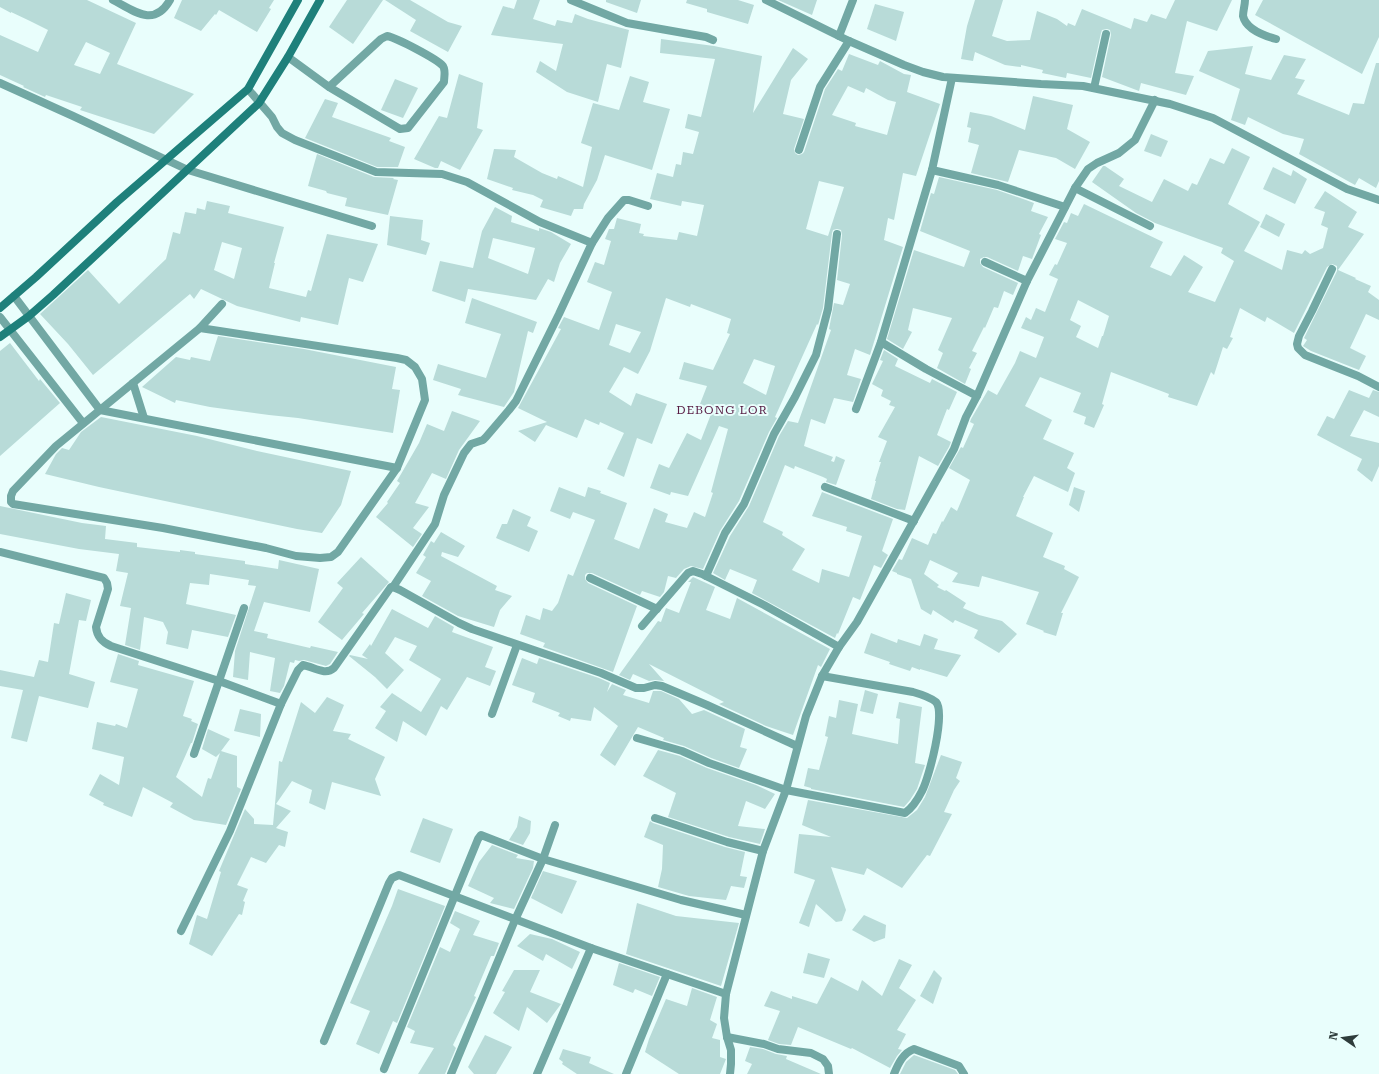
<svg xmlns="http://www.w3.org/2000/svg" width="1379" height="1074" viewBox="0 0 1379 1074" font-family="'Roboto Serif',serif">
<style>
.building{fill:#b8dbd8;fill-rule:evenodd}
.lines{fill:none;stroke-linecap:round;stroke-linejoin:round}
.lane{stroke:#72a8a4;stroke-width:8}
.street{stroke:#72a8a4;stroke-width:8}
.secondary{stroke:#1e807b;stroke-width:8}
.labels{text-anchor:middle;stroke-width:4;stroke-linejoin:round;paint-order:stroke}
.quarter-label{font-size:12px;letter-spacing:1px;fill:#571c44;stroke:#e9fefc}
</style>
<rect width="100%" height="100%" fill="#e9fefc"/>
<g class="building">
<path d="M0,0H87L136,23L117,64L194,94L154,134L80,110L82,107L46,95L45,97L23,87L24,86L0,75V35L38,52L48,30L30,21L11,12V13L0,7ZM86,42L110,53L100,74L74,65Z"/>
<polygon points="182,0 274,0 269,8 271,9 257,32 219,10 216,15 215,14 201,31 174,18"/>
<polygon points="347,0 383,0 353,44 329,27"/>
<polygon points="385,0 410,0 448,22 462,26 448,52 410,31 416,20"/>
<polygon points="517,0 540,0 533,19 555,26 557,20 572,23 575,14 588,19 629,30 621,68 607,64 598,102 567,92 536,72 540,61 556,71 563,44 491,35 503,6 514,9"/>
<polygon points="606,0 641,0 637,13 606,2"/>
<polygon points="687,0 738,0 754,5 748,24 707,12 707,9 686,3"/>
<polygon points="778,0 817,0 812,15"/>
<polygon points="975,0 1003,0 992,36 1007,41 1030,40 1037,11 1057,19 1067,26 1068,23 1075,26 1082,9 1131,29 1134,18 1147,22 1151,14 1166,19 1175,0 1232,0 1217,31 1187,21 1175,73 1194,76 1186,95 1141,83 1139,91 1102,77 1111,35 1110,30 1107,29 1102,30 1101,33 1091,78 1067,73 1066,78 1042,73 1043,70 1021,65 1021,67 1005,65 975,52 973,61 961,59 967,26"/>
<polygon points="1263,0 1379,0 1379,37 1362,74 1255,15"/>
<polygon points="875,4 904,12 896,41 867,29"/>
<path d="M661,39L714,46L762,56L753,113L793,48L808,59L791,80L783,114L804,119L794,149L795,153L798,155L802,154L804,152L825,89L838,69L842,71L849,54L878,65L880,61L904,74L911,75L907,92L940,104L916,176L903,173L894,220L888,218L884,240L903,247L870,355L855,349L847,375L861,379L853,402L834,398L825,424L811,419L804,446L833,457L831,461L834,462L836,456L845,460L836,485L826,482L827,479L823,477L795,466L794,469L785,465L763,522L783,532L782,535L805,549L792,570L819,583L822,569L849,577L862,536L846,531L847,527L812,516L822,492L893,519L882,551L888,555L881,568L874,565L860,600L853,597L838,634L837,633L835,638L752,593L757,580L730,569L725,580L713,573L730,536L749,506L779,436L788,421L798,423L831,330L829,329L834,303L843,305L850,284L837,280L842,235L841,230L837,229L833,230L832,233L823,308L818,325L817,324L775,417L777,418L769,432L739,501L720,531L703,569L691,566L684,569L676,578L668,576L664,592L660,597L642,591L640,595L592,573H587L585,575V579L588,583L637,606L613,672L543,647L545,643L520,634L526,615L540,620L543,608L552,611L558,603L568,574L573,576L595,520L573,512L570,519L550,511L559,487L585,497L588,487L601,491L600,493L627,503L614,539L639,549L654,508L668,514L665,522L687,528L694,512L705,517L713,493L711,492L728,429L719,426L688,496L671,492L670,495L650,488L659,464L669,468L687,433L701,440L713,409L700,404L707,386L679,379L684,362L713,370L730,334L727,333L731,319L691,304L690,307L666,298L650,351L638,374L624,367L609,392L631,406L636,393L667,404L652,444L637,438L624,477L607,469L624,433L600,422L599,425L585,419L577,438L546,425L535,442L518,431L547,422L518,408L561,329L558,328L564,317L599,330L612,292L587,282L595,262L604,265L611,241L605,239L609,229H614L617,218L641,224L639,233L644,234L643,236L677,240L679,232L697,236L704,205L682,201L681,206L650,199L657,173L673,177L676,164L681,165L683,152L693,154L699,132L685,128L688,114L701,117L715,59L660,53ZM848,86L864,93L866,88L888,100L896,102L887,135L855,126L856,123L832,115ZM819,181L844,187L828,236L806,229ZM616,324L641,332L630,353L609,345ZM754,359L775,366L766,395L743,383Z"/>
<polygon points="1253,46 1245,74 1271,80 1284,55 1306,59 1295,78 1305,80 1297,94 1349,115 1353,103 1364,104 1376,63 1379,63 1379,181 1376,188 1359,178 1355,185 1299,154 1304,139 1283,134 1248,117 1245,125 1231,120 1240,89 1199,71 1208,51"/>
<polygon points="459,74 483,83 477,128 483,130 460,170 441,161 438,168 435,168 414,159 439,116 447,118"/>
<polygon points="630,76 649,82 643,102 670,109 652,170 605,155 597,180 584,204 583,209 574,209 571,216 540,207 543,200 533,195 512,190 513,188 487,179 494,149 516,150 514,157 542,173 557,179 558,176 583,187 592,147 581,143 593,103 619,110"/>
<polygon points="395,79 418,88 403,118 381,110"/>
<polygon points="1033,96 1073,105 1067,129 1090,142 1075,169 1056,158 1019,150 1008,182 971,173 979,145 968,142 971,128 967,127 970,112 991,116 1025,130"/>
<polygon points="325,99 338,103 332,117 391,138 389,141 405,147 398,167 377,167 305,138"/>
<polygon points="1151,134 1168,141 1161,157 1144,151"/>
<path d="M1232,148L1250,157L1228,204L1260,222L1244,251L1282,270L1287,250L1302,254L1305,250L1310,254L1323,248L1328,228L1321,225L1325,212L1314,208L1325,191L1357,212L1348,227L1364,234L1338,270L1356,278L1355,279L1371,286L1368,292L1379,300V320L1366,314L1350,348L1366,356L1359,370L1311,351L1303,346L1307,340L1304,338L1337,271V266L1332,264L1327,267L1294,333L1267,317L1265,322L1240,308L1230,337L1233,338L1227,349L1223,347L1214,375L1211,372L1197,406L1168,397L1169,394L1111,372L1102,404L1104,405L1094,428L1084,424L1086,417L1073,412L1081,393L1040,377L1025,406L1052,420L1043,439L1074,453L1067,468L1075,473L1068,492L1034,476L1023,497H1024L1016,516L1053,533L1043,557L1065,566L1064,569L1079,577L1061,613H1063L1056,636L1043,632L1044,631L1026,624L1039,592L982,576L979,587L952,582L958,573L930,560L924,574L939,585L937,587L945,591L946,590L966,603L963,608L979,615L1002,621L1017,634L999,653L974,638L978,630L955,620L953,623L933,610L931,615L921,609L911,579L897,574V573L892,571L899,559L902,560L912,538L928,545L933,533L936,534L942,521L943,522L951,507L957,511L970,480L949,468L961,447L963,448L974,424L970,422L971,419L988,390L997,395L1015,363L1020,351L1036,358L1044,337L1021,328L1026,317L1031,320L1036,308L1045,312L1058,279L1049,275L1055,264L1057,265L1067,243L1055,239L1064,222L1067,223L1071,213L1078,216L1084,204L1163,242L1150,267L1171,276L1184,255L1203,267L1188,292L1215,302L1234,261L1221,253L1223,248L1155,223L1136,213L1092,182L1103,166H1105L1124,179L1119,186L1152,202L1164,179L1188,191L1192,183L1197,185L1210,158L1224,164ZM1078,300L1109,316L1103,336H1102L1098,348L1076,337L1081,326L1070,320Z"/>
<polygon points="317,154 374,177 394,178 393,179 398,180 388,215 345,206 347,198 327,193 326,191 308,186"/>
<polygon points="1273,167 1291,176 1293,170 1307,179 1295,204 1263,189"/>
<polygon points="939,177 997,190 1026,200 1034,203 1031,211 1048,217 1039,234 1041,235 1032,259 1023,256 1018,271 987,257 984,257 980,259 980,263 983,267 1018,283 1013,295 1004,291 998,308 994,307 985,328 984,327 972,351 977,353 969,368 971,369 965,384 937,368 943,353 938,350 952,318 913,308 908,330 912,332 903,349 887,339 914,250 964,267 970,251 920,231 931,193 934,194"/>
<path d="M207,201L230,206L228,213L284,227L274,263H275L269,288L306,297L308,290L311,291L327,234L378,244L363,282L349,278L338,325L301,317L300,322L237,306L201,289L194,299L190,294L93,375L68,344L40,314L88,270L119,304L166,259L173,232L180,234L185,212L196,214L197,208L205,210ZM222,242L242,248L234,279L214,270Z"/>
<path d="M495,207L512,216L511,222L539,231V228L551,232L571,244L560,263L554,282L548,279L536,300L468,289L465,302L432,291L440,261L473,268L482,231ZM493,238L535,248L528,274L488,258Z"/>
<polygon points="1266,214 1285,224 1279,237 1260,227"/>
<polygon points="390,216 423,220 421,240 430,243 426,255 387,245"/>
<polygon points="472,298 537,322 533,333 528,331 514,392 504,407 458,395 461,389 433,380 438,364 486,378 501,334 465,323"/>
<polygon points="218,336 304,349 396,367 392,389 400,390 393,433 298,418 269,415 210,407 176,400 175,403 142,387 176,357 190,360 191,357 210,361"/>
<polygon points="10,343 39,381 40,379 60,403 0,456 0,351"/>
<polygon points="884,350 898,359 895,366 930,383 932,379 957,392 949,410 947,409 937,435 951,442 949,447 938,466 919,456 905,510 897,509 871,499 876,481 875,481 881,462 879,462 887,441 878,437 895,407 889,405 891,401 881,396 883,390 872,384 883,361 880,360"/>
<polygon points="1349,390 1369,398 1373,390 1379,392 1379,417 1364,410 1350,436 1379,443 1379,466 1372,482 1357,470 1362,459 1317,435 1327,416 1334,419"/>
<polygon points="452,411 480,421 459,450 446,479 432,473 415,503 429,507 413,528 422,534 413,547 376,517 388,503 387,502 400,483 397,481 419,443 427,424 444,431"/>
<polygon points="101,417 197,436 257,451 351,471 341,505 322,533 297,529 99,487 45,474 56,454 62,448 69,450 81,432"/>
<polygon points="1074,487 1085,491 1079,512 1069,505"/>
<polygon points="0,506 82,523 106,526 105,539 137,543 137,547 180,552 180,550 195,552 195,554 245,561 245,564 278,569 279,560 319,569 310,612 264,602 254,631 268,634 267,638 310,648 311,646 338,652 330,664 326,666 304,660 299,661 295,660 294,663 290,662 284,686 280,693 270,691 275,658 250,652 248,680 233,677 235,651 256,586 248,585 249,580 210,574 209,585 190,583 186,604 236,615 228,637 192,630 188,649 166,644 168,632 163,622 144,617 140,650 125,645 131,608 120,606 128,573 116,571 119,554 79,549 0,534"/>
<polygon points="513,509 531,517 527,526 538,531 529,552 496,538 502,524 507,524"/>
<polygon points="441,532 465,546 458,557 442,552 441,556 497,586 495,590 512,596 500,610 494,627 458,616 422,596 431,581 416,573 426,557 423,555 431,541 434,543"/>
<polygon points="361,557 389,582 362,613 364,614 342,640 318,622 343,588 337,583"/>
<polygon points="693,577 715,587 706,610 730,619 737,598 830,649 821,667 818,665 793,735 766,726 719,704 724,702 649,664 664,681 655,680 649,681 633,674 630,680 619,675 658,621 661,622 666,608 679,613 691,582 688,582"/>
<polygon points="66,593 91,600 86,621 79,620 69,674 95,682 88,708 39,696 27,742 11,738 23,690 0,686 0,670 34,677 39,660 48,662 54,623 59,624"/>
<polygon points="392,609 428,628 435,616 454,627 452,632 493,647 485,667 496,671 490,686 467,677 447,710 441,706 426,736 403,721 397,742 375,728 386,711 380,707 392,693 421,712 441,679 409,660 417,646 395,637 385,653 404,670 387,689 375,677 349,656 350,655 368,659 362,655 370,644 371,646"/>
<polygon points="871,633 897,643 898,639 920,646 924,634 938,639 934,649 961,655 947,677 920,669 920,670 912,667 910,671 889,664 890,662 864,653"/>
<polygon points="118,654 139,661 138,665 194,681 183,716 192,719 191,721 198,724 192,743 191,743 176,777 202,797 208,778 211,779 220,753 216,757 202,749 208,729 230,739 221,751 237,756 237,787 241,789 226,825 194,820 170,807 173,803 143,787 132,817 103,805 104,803 89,795 100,774 119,785 124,757 92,749 97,722 115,726 116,724 127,728 138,689 110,682"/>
<polygon points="522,658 537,664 539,658 599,678 610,683 607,692 612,684 626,690 623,695 649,703 653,691 661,691 679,699 692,714 704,710 745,729 740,747 747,749 739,768 711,758 684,746 663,740 664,738 638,727 615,766 600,755 618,726 594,707 591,721 571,718 570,721 558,716 560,713 532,702 535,693 512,685"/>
<polygon points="865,690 878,694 873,714 860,711"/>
<polygon points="327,697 344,705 333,731 351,734 348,739 385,757 375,779 381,796 332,782 325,810 309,803 312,790 292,781 276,804 291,811 276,828 288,832 285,847 279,845 266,863 251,857 237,885 248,889 243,901 245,902 242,915 239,914 212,956 189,944 197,915 207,919 221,872 219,871 245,809 254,819 254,824 273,825 279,761 282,762 301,702 315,713"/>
<polygon points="839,700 858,704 852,734 898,744 900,719 896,718 899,702 922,707 915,763 925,765 917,789 910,800 904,807 811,789 811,788 804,786 808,768 819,770 828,737 825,736 829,716 836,718"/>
<polygon points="240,709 261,714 260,737 234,731"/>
<polygon points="658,750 680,756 707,768 756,785 775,794 765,809 746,801 738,826 765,829 760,844 729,837 668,817 676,793 643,776"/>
<polygon points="941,755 962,762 956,778 960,781 954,790 944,812 952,814 930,856 927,855 902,888 867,868 864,875 831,867 846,910 842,921 836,922 816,904 809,927 799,923 815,880 794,873 799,834 831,837 802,825 808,800 907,818 917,810 925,797"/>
<polygon points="519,816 531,821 530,833 523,845 509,840 517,827"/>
<polygon points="423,818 453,829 440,863 410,852"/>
<polygon points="650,821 653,823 725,847 745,852 740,876 747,877 744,888 731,886 726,900 689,896 658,887 662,869 663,845 644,837"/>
<polygon points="492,845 518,855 516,858 534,861 533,868 514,909 490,903 494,898 468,886 479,862"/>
<polygon points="543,871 577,881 562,914 531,898"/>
<polygon points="398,889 445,906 397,1023 393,1021 379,1054 356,1044 370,1011 350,1003 392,906"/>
<polygon points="637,903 676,916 739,923 721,986 626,954"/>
<polygon points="455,911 480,921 473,935 499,943 494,956 491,956 474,996 476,997 453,1045 456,1048 445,1074 418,1074 434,1048 410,1043 415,1031 407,1027 440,947 450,952 460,929 450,923"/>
<polygon points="864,915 886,925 885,938 874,942 852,930"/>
<polygon points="530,934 552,939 580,952 572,969 546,954 543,961 517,946"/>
<polygon points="808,953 830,959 824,978 803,973"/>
<polygon points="899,959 912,965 899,988 916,1000 897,1030 906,1034 898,1049 902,1050 897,1056 890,1068 852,1048 851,1049 798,1027 791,1045 779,1044 768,1040 780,1011 764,1006 771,991 792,999 792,996 817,1004 831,977 858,991 862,980 882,996"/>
<polygon points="619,963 660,977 652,996 635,989 633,993 613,985"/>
<polygon points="514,970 540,970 530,992 561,1004 547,1023 527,1007 519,1031 493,1013 505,992 502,991"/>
<polygon points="934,970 942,978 933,1004 920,996"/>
<polygon points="692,988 717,997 710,1020 717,1024 712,1038 720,1040 720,1057 726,1059 720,1074 679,1074 645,1052 649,1039 666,999 687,1006"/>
<polygon points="485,1035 512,1047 496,1074 474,1074 468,1067"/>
<polygon points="750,1047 763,1049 776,1054 787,1056 786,1059 821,1074 747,1074 752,1064 745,1061"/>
<polygon points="563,1049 591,1057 589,1063 614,1074 577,1074 562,1064 563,1062 559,1059"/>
<polygon points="914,1055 955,1070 958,1074 900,1074 906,1062"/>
</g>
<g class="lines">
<path class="lane" d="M1245,0C1245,5 1243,11 1243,16C1246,29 1265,36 1276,39"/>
<g class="street">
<path d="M113,0C134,11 154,28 170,0"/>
<polyline points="571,0 627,23 706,37 713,40"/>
<polyline points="766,0 849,41 904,65 923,72 943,77 1041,84 1083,86 1170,104 1213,118 1347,189 1379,200"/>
<polyline points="839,36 853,0"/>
<path d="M288,57L329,87L400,129L408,128L444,82C444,77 446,71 443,66C437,59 397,38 387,36L381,39L329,87"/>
<polyline points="0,83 73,116 188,170 372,226"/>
<polyline points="1094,88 1106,34"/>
<polyline points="248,89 272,117 277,127 282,133 295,140 376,172 442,174 467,182 540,222 592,243 559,314 516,401 509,410 486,437 483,440 471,444 464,453 444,495 435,524 393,587"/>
<polyline points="799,150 820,87 849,41"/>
<polyline points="932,170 998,185 1065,207"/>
<polyline points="1075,188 1150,226"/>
<polyline points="592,243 608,218 624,200 629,200 648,206"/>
<polyline points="985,262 1027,281"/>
<polyline points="1332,269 1312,311 1299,336 1297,344 1298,348 1305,355 1358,376 1379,387"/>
<polyline points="14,296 100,410 397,468"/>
<polyline points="0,317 83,423"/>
<polygon points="200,328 397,358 406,360 415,367 422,379 425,400 397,468 338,552 331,557 320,558 296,556 266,548 163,528 13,504 11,502 11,496 13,491 56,446"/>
<polyline points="200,328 222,304"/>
<polyline points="881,342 926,369 977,396"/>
<polyline points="133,383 144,418"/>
<polyline points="856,409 881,342 932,170 952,78"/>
<polyline points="825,487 914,521"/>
<path d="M0,552L104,578L107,583L108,589L96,627C97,637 102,642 111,646L219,681L281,704"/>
<polyline points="706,576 725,533 744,504 774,434 795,397 816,355 828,309 837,234"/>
<polyline points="590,578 657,609"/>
<polyline points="642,626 688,573 693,571 702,574 764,605 839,647"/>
<polyline points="492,714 517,645"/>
<path d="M637,738L682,751L709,763L786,790L905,813C912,808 918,799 922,791C929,778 946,713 936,702C930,697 920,694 913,692L822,676"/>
<polyline points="194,754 244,608"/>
<polyline points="655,818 727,842 763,851"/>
<path d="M181,931L230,831L281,704L298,670L303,665C314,667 325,676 334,668L391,587H393L400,590L459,623L472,629L601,673L636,688H644L655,685L662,686L707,705L797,746"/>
<polyline points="727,1037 764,1044 778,1049 811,1053 823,1059 828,1066 829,1074"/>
<polyline points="324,1041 389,883 392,878 399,875 591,948 726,994"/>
<polyline points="384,1069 478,839 481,835 543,859 681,900 746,915"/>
<polyline points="451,1074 515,920 543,859 555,825"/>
<polyline points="537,1074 591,948"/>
<polyline points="626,1074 667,974"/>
<polyline points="730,1074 731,1064 731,1050 727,1037 724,1018 726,994 763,851 786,790 806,716 822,676 839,647 857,622 954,449 966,417 977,396 1027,281 1075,188 1088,169 1097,163 1119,153 1135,140 1155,100"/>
<path d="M894,1074C898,1064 903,1053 914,1049L959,1066L964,1074"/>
</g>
<g class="secondary">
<polyline points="0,308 36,277 117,202 248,89 298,0"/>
<polyline points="0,337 29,316 53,295 259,103 288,57 320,0"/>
</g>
</g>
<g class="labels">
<g class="quarter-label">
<text x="722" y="414">DEBONG LOR</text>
</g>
</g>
<g transform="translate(1343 1038) rotate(283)" stroke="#e9fefc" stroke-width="3" paint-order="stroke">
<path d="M0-3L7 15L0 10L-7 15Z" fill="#2e3c3b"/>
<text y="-6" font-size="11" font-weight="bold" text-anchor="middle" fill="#2e3c3b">N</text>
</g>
</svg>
